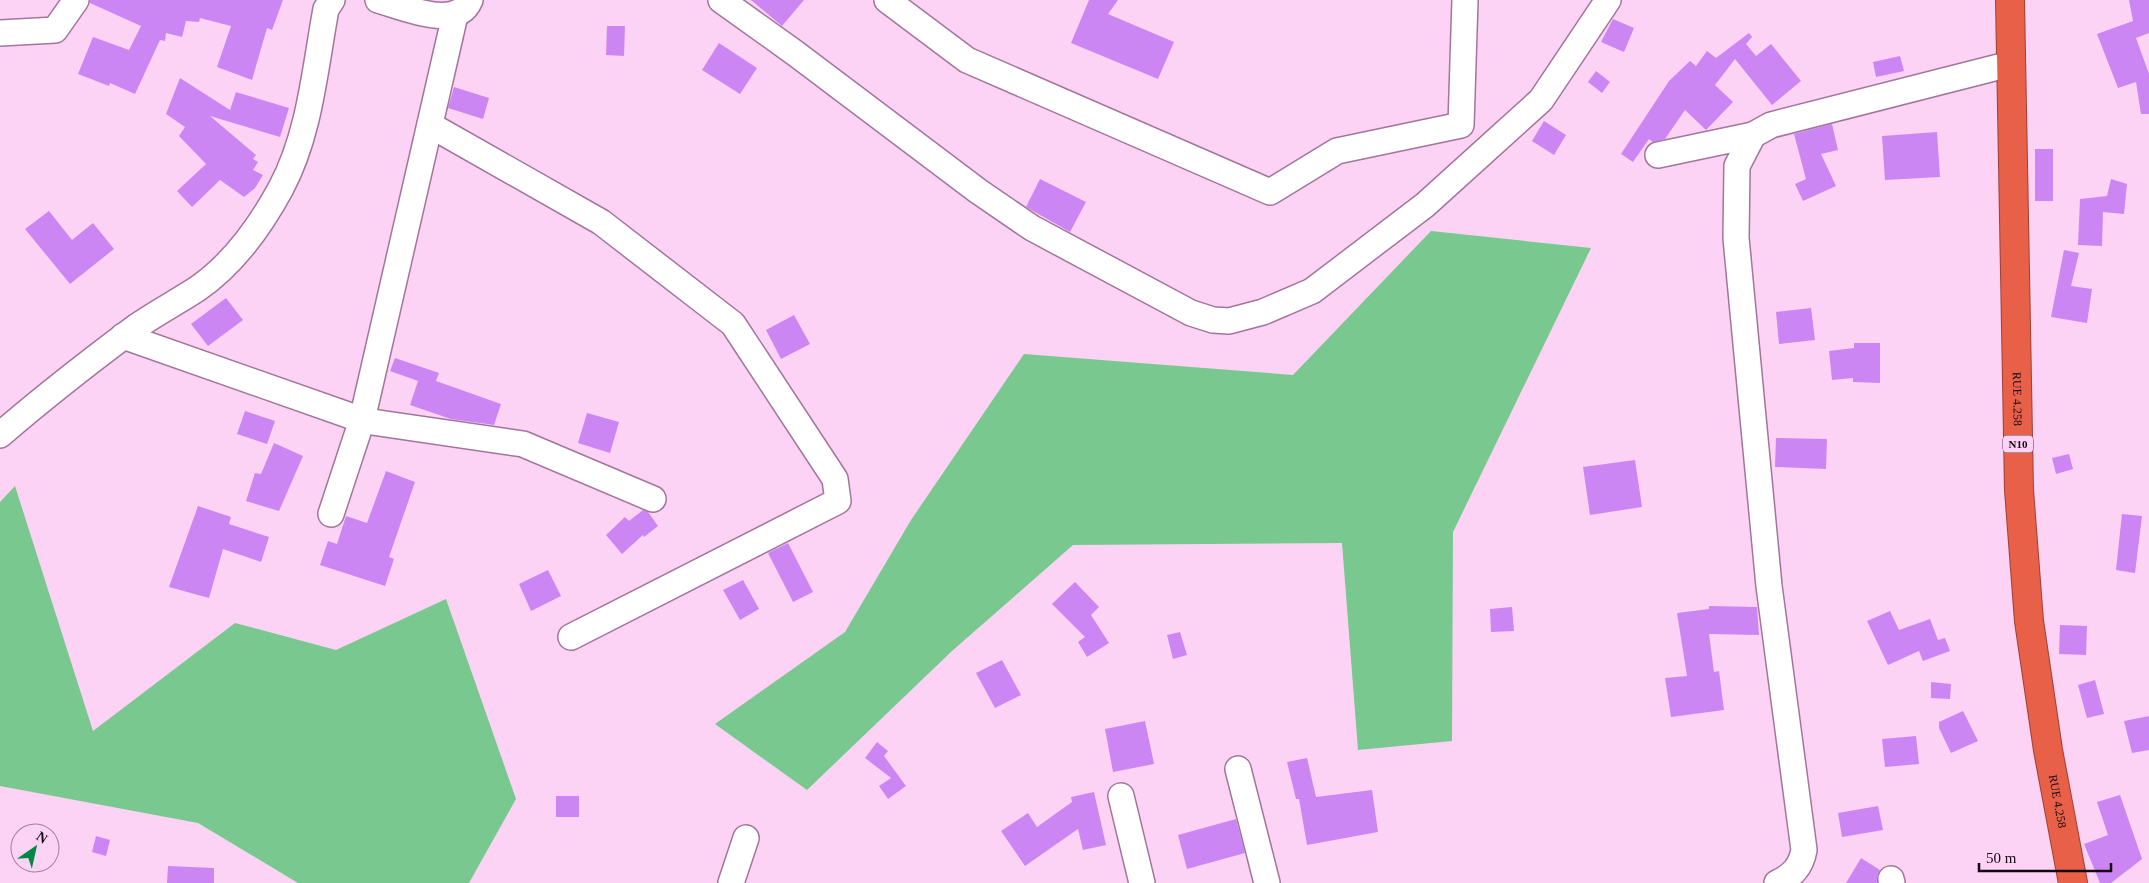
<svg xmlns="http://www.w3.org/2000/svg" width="2149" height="883" viewBox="0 0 2149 883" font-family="Georgia,serif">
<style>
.green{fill:#78c890}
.building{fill:#cc86f3}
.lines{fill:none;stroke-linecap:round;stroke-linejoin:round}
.minor-casing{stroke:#a3759c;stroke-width:28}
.highway-casing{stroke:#9e4035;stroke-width:30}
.minor{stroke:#fff;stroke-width:25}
.highway{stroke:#e76047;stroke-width:28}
.labels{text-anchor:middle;stroke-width:4;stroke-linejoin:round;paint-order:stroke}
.shield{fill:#fcd3f4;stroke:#5a4456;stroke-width:1}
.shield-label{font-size:11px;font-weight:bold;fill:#150613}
.street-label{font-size:12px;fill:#150613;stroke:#fcd3f4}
</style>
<rect width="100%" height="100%" fill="#fcd3f4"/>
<g class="green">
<polygon points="1431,231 1591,248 1453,532 1452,741 1358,750 1342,543 1073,545 952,651 807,790 715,724 845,632 911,520 1024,354 1293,375"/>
<polygon points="15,486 93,731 235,623 336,650 446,599 516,799 469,883 298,883 198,823 0,786 0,502"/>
</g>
<g class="building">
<polygon points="90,0 283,0 272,30 267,28 252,80 217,67 231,26 200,18 199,22 186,21 182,37 166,33 165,41 160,40 135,94 110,83 109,86 78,74 93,37 129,50 141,26 90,3"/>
<polygon points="751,0 804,0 782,26"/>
<polygon points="1089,0 1118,0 1108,14 1174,42 1158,79 1071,43"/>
<polygon points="2129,0 2149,0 2149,33 2136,38 2149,74 2149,114 2141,114 2136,82 2118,88 2097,34 2133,21"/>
<polygon points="1613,19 1634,28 1624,52 1601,42"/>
<polygon points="607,26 625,26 624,56 606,55"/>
<polygon points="1749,33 1752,37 1746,44 1756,56 1771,44 1801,81 1772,105 1735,59 1715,85 1733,102 1706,130 1685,110 1665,139 1653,142 1649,139 1633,162 1621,154 1669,81 1690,61 1696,66 1707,51 1716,58"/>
<polygon points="719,43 757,68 740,94 702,70"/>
<polygon points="1900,56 1904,71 1876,77 1873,62"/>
<polygon points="1596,71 1610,82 1602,93 1588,82"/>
<polygon points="180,78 230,110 236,92 289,108 280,137 210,116 256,155 253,159 258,162 253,170 263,175 255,188 244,197 220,180 192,207 177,191 206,164 179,136 185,127 166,114"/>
<polygon points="454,87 489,98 483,119 448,108"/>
<polygon points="1544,121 1566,135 1554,155 1532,141"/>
<polygon points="1832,124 1838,150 1821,154 1836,186 1803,201 1795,184 1806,179 1794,134"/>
<polygon points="1937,132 1940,177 1885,180 1882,136"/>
<rect x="2035" y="149" width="18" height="52"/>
<polygon points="1040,179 1086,202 1070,232 1026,207"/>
<polygon points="2111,179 2127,184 2124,214 2103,212 2102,246 2078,245 2080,199 2107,196"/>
<polygon points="49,211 72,240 93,223 114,249 70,284 25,229"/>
<polygon points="2064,250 2079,253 2071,286 2092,289 2087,323 2051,317"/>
<polygon points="226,298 243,320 208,346 191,324"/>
<polygon points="1811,308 1815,340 1779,344 1776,312"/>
<polygon points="794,315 810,344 781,359 766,330"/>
<polygon points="1854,343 1880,343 1880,383 1853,382 1853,378 1832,380 1829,351 1854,348"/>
<polygon points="395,358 439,373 436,381 501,404 494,425 451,419 410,405 418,381 390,371"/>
<polygon points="245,411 275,421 267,444 237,434"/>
<polygon points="587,413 619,422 610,453 578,443"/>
<polygon points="1776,438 1827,439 1826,469 1775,467"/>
<polygon points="274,443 303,456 279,511 246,501 255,473 261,474"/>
<polygon points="2069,454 2073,469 2056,474 2052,458"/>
<polygon points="1635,460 1642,507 1590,515 1583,467"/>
<polygon points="386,471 415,482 389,557 394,559 385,586 320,565 328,541 337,544 346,516 367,523"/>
<polygon points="198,506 231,517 229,524 269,537 261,562 223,549 209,598 169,587"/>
<polygon points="643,510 648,512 658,526 644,537 643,535 622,554 606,535 625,517 629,521"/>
<polygon points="2122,514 2142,516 2135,573 2116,570"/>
<polygon points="788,543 813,592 793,602 768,553"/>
<polygon points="548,570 561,596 531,611 519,584"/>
<polygon points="743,580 759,609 740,620 723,590"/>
<polygon points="1075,582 1099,607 1091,615 1109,643 1087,657 1078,642 1085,637 1052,604"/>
<polygon points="1709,606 1757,607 1759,635 1709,634 1714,672 1719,671 1724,710 1671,717 1665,678 1687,676 1677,613 1709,609"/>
<polygon points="1512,607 1514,631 1491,632 1490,609"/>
<polygon points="1890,611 1899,630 1930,619 1938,640 1945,638 1950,651 1923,661 1919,651 1888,665 1867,621"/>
<polygon points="2060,625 2087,626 2086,655 2059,654"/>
<polygon points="1180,632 1187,655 1173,659 1167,635"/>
<polygon points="1002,660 1021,695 995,708 976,673"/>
<polygon points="2095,680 2104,714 2087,718 2078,685"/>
<polygon points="1931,682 1951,684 1950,699 1931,698"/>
<polygon points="1963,711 1978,741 1951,753 1939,728 1939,722"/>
<polygon points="2149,716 2149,750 2132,753 2124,721"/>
<polygon points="1145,721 1154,764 1113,772 1105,729"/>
<polygon points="1916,736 1919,764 1885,767 1882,739"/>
<polygon points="877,742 888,751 884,756 906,786 888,799 879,786 891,778 865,758"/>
<polygon points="1307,758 1316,797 1372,790 1378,832 1307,845 1299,799 1296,799 1287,762"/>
<polygon points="1094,792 1106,845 1083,850 1078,829 1025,866 1001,831 1028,813 1037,827 1072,802 1071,797"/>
<polygon points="2120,795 2142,859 2111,883 2100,883 2084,844 2108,835 2097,802"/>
<rect x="556" y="796" width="23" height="21"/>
<polygon points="1878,806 1883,830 1842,837 1838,813"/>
<polygon points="1236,819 1245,853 1187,869 1178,835"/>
<polygon points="96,836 110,840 106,856 92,852"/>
<polygon points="1861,858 1880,870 1877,876 1877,883 1846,883"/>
<polygon points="168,866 214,868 214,883 167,883"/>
</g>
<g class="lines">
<defs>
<g id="minor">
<path d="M378,0C403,7 457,31 470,0"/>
<polyline points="721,0 795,53 978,191 1032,228 1191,313 1213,320 1229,321 1263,312 1312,291 1425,205 1541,100 1608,0"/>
<polyline points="887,0 967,60 1270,192 1337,151 1461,125 1465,0"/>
<polyline points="0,33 55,30 76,0"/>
<polyline points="430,125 601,222 733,324 835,479 838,501 571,637"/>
<polyline points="1658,155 1753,135"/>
<polyline points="123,336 365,421 523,444 653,499"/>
<path d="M0,435C44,397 89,362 136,327C156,313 177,302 197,289C232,265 261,225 281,188C310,134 315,68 326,9L332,0"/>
<polyline points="331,514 362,420 455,15"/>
<polyline points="1238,769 1267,883"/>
<polyline points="1121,796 1142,883"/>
<polyline points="1891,879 1892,883"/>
<polyline points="731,883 746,838"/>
<path d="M1777,883C1792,876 1801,867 1804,850L1769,586L1736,238L1737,166L1753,135L1771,125L2010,64"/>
</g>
<g id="highway">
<path id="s1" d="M2010,0L2019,490L2029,621L2048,750L2073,883"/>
</g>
</defs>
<use href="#minor" class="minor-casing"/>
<use href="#highway" class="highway-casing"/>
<use href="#minor" class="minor"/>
<use href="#highway" class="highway"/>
</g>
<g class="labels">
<rect class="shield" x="2003" y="435.5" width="30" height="17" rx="4"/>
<g class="shield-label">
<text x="2018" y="448">N10</text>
</g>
<g class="street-label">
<text dy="4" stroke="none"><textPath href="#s1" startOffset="399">RUE 4.258</textPath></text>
<text dy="4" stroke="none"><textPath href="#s1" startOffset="804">RUE 4.258</textPath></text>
</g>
</g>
<g transform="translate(35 848) rotate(34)"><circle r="24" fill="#fcd3f4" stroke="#a0819a"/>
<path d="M0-4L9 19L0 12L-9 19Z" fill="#008946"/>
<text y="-8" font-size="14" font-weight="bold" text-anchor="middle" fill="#150613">N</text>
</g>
<path d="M1979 863v8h132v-8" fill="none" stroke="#150613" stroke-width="2.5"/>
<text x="1986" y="863" font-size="15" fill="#150613" stroke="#fcd3f4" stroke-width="4" paint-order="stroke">50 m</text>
</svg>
